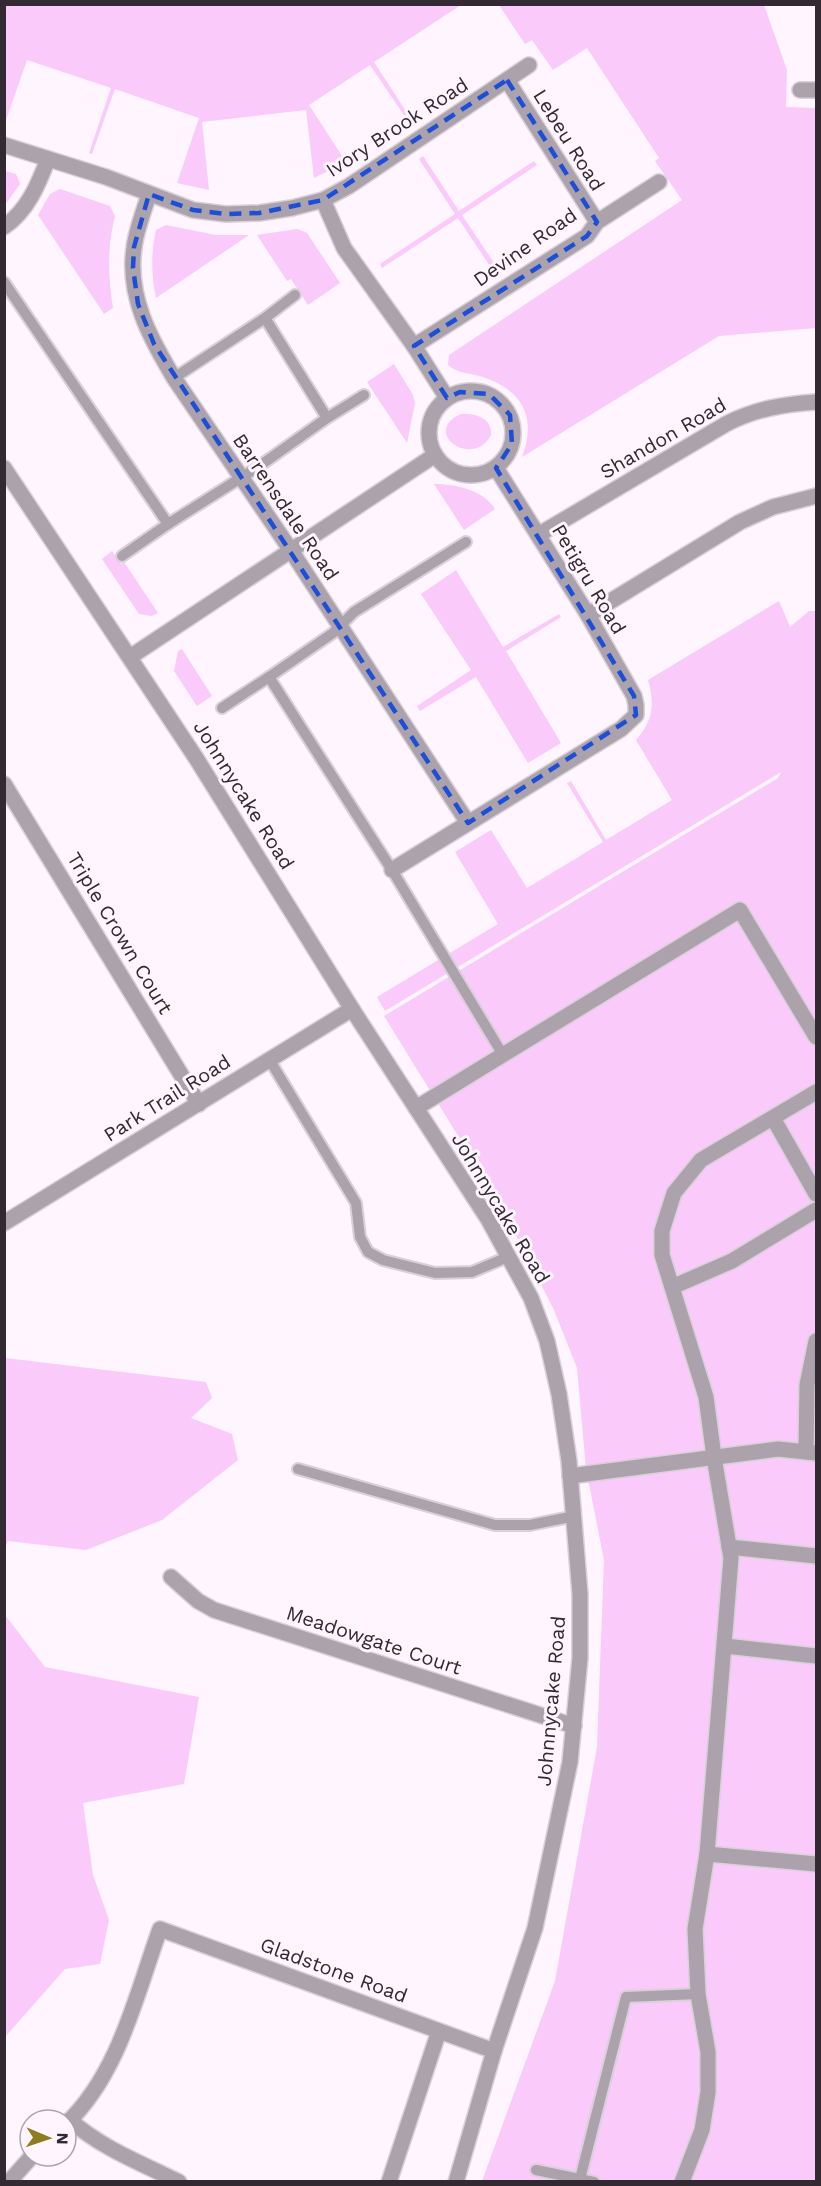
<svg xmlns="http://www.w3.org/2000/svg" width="821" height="2186" viewBox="0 0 821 2186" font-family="'Work Sans',sans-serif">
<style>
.green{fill:#f9cafa}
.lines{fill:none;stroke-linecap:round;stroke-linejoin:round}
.service-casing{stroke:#d9d0d9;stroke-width:14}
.minor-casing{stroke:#d9d0d9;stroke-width:18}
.tertiary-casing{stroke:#d9d0d9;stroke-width:18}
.service{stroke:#aba2ab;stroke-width:10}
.minor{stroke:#aba2ab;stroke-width:15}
.tertiary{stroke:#aba2ab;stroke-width:15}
.marked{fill:none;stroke:#1d4ed8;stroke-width:4.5;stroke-dasharray:12 8;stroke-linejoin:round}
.labels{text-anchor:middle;stroke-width:6;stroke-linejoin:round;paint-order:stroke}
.street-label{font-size:20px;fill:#322932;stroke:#fef5fe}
</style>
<rect width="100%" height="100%" fill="#fef5fe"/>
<g class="green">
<polygon points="5,4 461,4 461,5 374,62 411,119 408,121 370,65 309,105 346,162 314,178 306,110 202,122 209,190 177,183 199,118 115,89 92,154 89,153 111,88 27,60 5,123"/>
<path d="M499,5H764L787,70L786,107L816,108V328L719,336L522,457C537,419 523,390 483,377C471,373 458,374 448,365L449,355L682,200L655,161L659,158L587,48L553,70L532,40L525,44Z"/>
<polygon points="423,156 459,211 534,161 537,165 462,215 496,266 492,269 458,218 382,268 380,264 455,214 419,159"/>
<polygon points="5,171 16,174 20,184 5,205"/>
<path d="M60,189L110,206L115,216C107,248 108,276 113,308L104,314L38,215L50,194Z"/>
<path d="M166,225L216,235H249L156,298C151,274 151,253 156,230Z"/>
<polygon points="297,229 307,233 340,283 308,305 291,279 287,281 257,235"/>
<polygon points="394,364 413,395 415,403 407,443 367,382"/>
<path d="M461,414C476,413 492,418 491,435C473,470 420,432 461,414Z"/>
<path d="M434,484C456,484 483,490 495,509L464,530Z"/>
<polygon points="112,551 121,564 124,562 158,613 152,616 139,614 102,559"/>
<polygon points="456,570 503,647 559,614 561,617 506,651 561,743 528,763 476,677 420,711 417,706 471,670 421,594"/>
<path d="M779,601L790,627L809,611H816V2181H482L555,1981L597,1747L604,1560L586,1469L577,1368L554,1310L499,1202L384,1016L778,778L781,772L385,1011L377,997L498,924L455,852L491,830L527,888L603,842L567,783L571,781L606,840L672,800L636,740C653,721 655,704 648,680Z"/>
<polygon points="182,649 212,696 197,706 174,671 178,651"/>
<polygon points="5,1358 206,1382 212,1398 191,1418 232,1434 238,1460 162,1520 86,1550 8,1541 5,1548"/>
<polygon points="5,1615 45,1667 199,1697 184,1784 83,1803 93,1875 109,1920 100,1964 65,1969 5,2037"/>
</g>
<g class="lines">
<defs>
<g id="service">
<polyline points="4,282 168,524 258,467 327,418 265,318 174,378"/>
<polyline points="265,318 295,295"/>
<polyline points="327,418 364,395"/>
<polyline points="466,542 354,612 333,633 269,677 392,870 503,1055"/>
<polyline points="122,556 168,524"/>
<polyline points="222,708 269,677"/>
<polyline points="269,1059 356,1203 360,1237 368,1252 383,1260 435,1273 472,1272 510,1256"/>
<polyline points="298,1469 495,1525 530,1525 575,1516"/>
<polyline points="536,2170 594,2182"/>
<polyline points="580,2179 626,1997 698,1994"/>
</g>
<g id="minor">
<polyline points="507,80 597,222"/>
<polyline points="800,90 816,90"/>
<polyline points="4,145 106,177 193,210 226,214 259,213 292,208 323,200 349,186 529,65"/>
<path d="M149,194C144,211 136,230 134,248C127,296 150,338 174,378L292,552L468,823"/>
<polyline points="323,200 344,248 414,346 447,398"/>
<path d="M4,227C28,210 38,185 48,159"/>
<polyline points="414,346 587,236 597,222 659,182"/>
<circle cx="471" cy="433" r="42"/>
<path d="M538,535L726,424C755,409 784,404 816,402"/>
<polyline points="588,615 740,522 773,507 816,496"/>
<polyline points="130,657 435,455"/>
<polyline points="4,784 199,1104"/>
<polyline points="392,870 621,729 636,715 636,705 634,696 588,615 496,468"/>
<polyline points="816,1092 701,1160 674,1193 662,1231 662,1255 706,1397 714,1457 731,1558 707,1854 816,1864"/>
<polyline points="416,1108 740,910 816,1037"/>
<polyline points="773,1118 816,1194"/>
<polyline points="4,1223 352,1009"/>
<polyline points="672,1287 732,1261 816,1210"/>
<polyline points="806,1452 807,1385 816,1341"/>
<polyline points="570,1476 778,1449 816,1453"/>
<polyline points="729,1547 816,1556"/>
<polyline points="171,1577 198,1601 214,1610 574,1726"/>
<polyline points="725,1646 816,1656"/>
<path d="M70,2120C101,2148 141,2163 179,2182"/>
<path d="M66,2124C119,2074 136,1995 160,1929L494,2051"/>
<polyline points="9,2182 32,2156"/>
<polyline points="389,2182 439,2031"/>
<polyline points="682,2182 702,2130 708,2092 708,2052 698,1994 695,1929 707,1854"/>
</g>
<polyline id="tertiary" points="4,468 196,758 352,1009 488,1219 531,1298 547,1341 559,1394 569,1461 580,1594 580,1658 570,1762 535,1928 494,2051 456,2182"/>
</defs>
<use href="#service" class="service-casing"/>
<use href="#minor" class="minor-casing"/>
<use href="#tertiary" class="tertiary-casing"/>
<use href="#service" class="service"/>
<use href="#minor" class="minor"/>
<use href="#tertiary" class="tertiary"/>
</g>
<path class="marked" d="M507,80L597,222L587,236L414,346L447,398L460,392L489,394L510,415L512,444L496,468L634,696L636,715L468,823L154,344L138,304L133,268L134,247L149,194L193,210L226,214L259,213L323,200Z"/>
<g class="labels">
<g class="street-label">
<text transform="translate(397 127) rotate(-33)" y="7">Ivory Brook Road</text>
<text transform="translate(569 140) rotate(58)" y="7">Lebeu Road</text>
<text transform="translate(525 247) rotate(-35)" y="7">Devine Road</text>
<text transform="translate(663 438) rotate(-30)" y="7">Shandon Road</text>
<text transform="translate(286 507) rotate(56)" y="7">Barrensdale Road</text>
<text transform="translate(589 579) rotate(59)" y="7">Petigru Road</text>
<text transform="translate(244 795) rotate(58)" y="7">Johnnycake Road</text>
<text transform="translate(120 933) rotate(59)" y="7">Triple Crown Court</text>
<text transform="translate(167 1098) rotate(-32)" y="7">Park Trail Road</text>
<text transform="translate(501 1208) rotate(59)" y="7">Johnnycake Road</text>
<text transform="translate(374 1640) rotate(18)" y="7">Meadowgate Court</text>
<text transform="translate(551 1701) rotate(-85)" y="7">Johnnycake Road</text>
<text transform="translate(334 1970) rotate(20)" y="7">Gladstone Road</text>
</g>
</g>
<rect width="821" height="2186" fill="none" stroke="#322932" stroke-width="12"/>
<g transform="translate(48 2138) rotate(92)"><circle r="28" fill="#fef5fe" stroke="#aca3ac" stroke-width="1.5"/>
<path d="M0-4.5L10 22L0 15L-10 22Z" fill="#8f7b20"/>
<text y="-9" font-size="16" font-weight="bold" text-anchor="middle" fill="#322932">N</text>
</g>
</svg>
